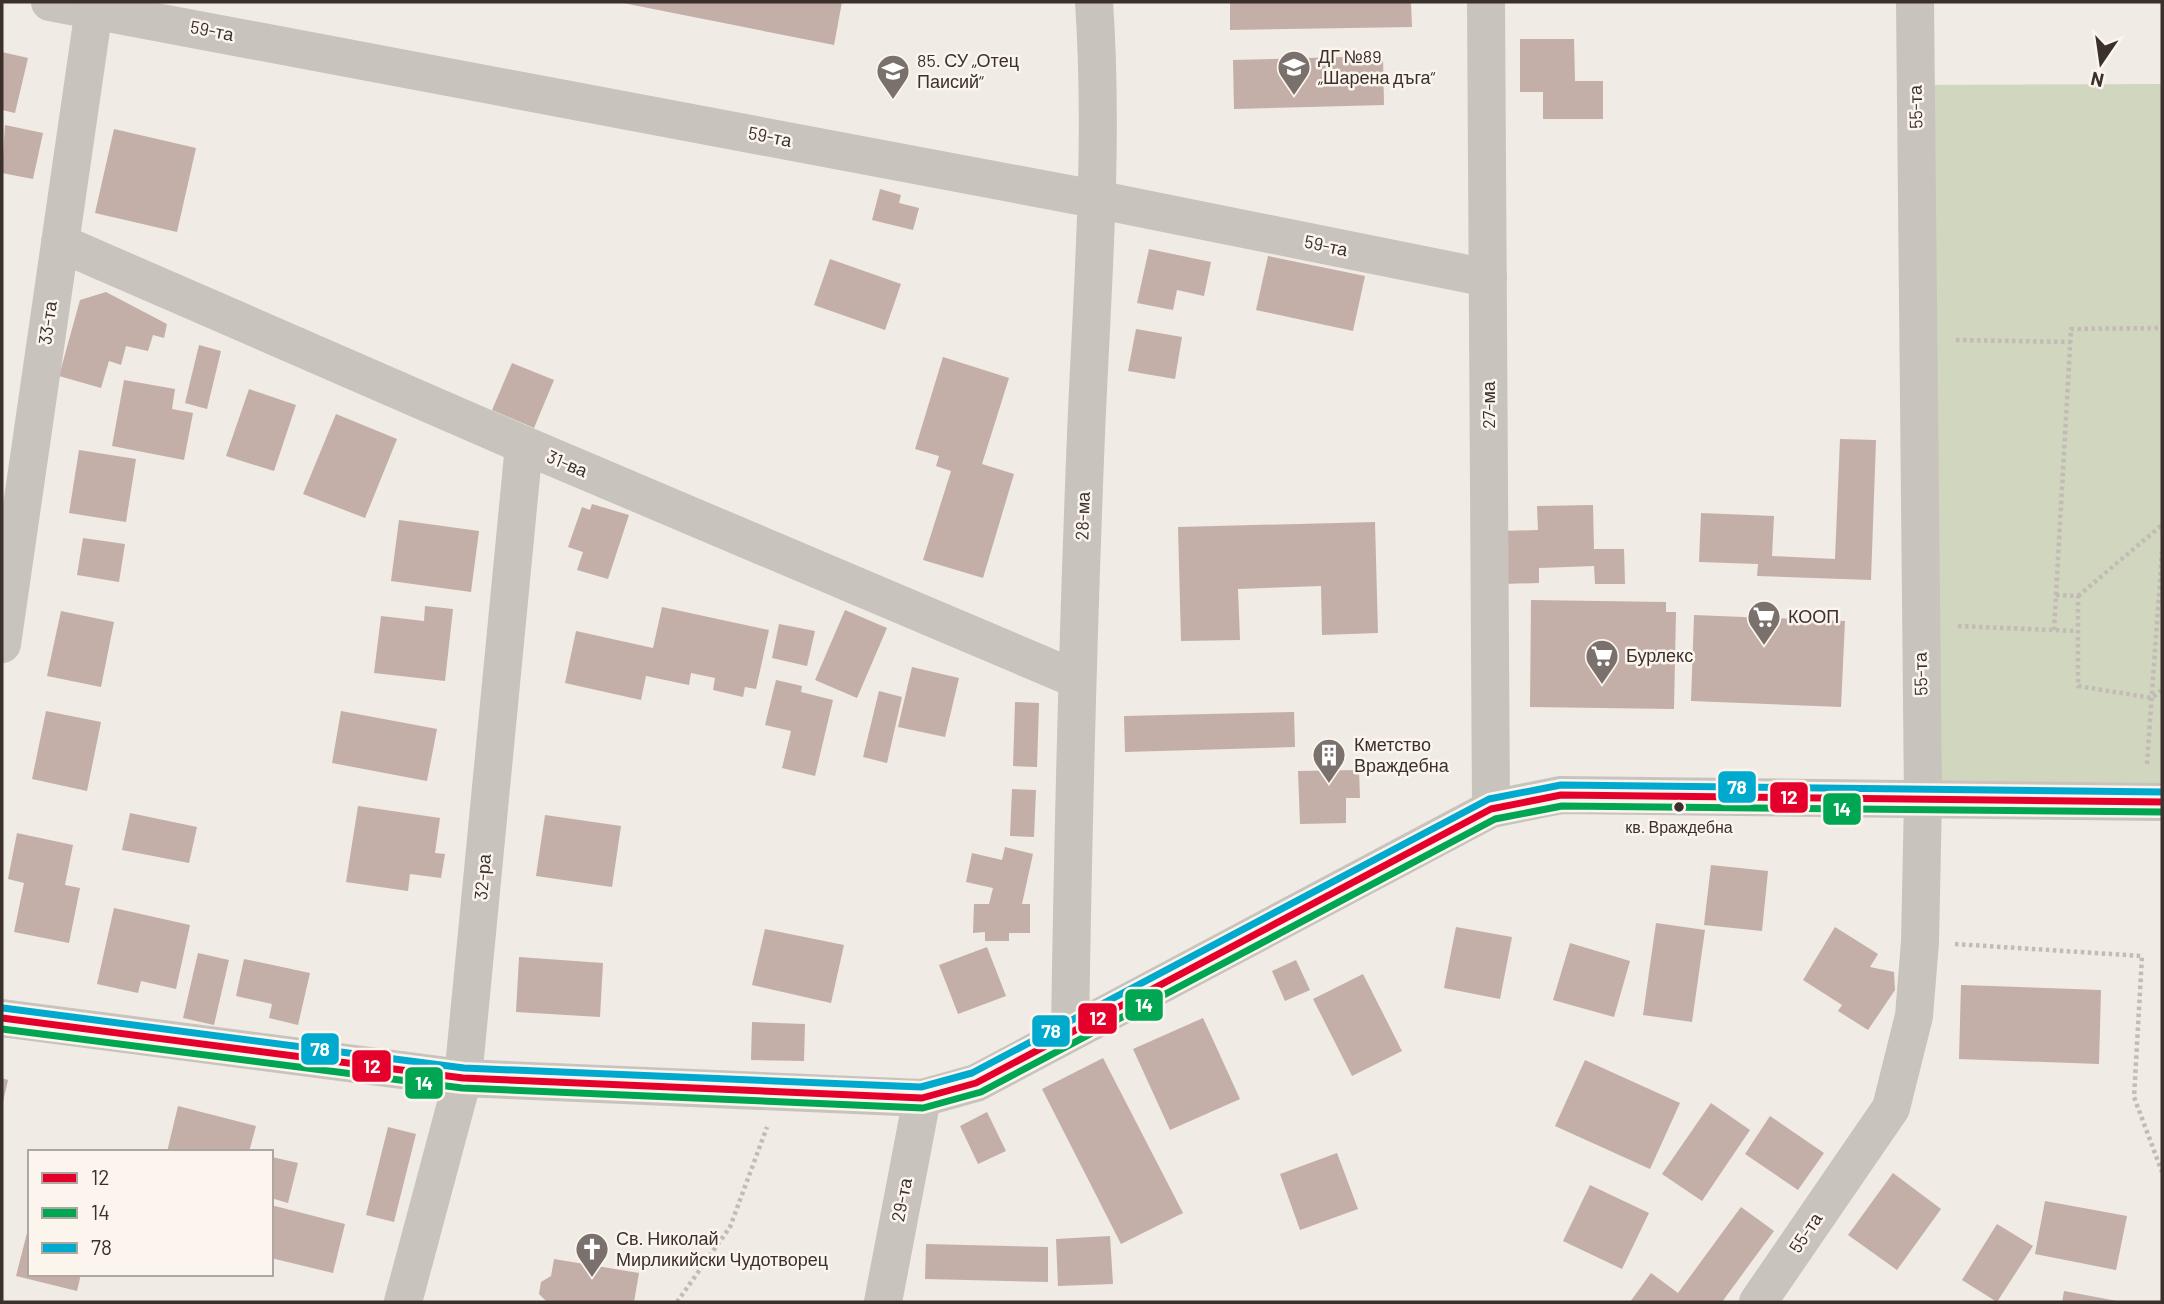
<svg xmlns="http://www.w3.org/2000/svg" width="2164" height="1304" viewBox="0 0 2164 1304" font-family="Barlow,sans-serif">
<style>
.green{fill:#d1d6bf}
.building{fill:#c3afa7}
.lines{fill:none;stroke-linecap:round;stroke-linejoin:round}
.path{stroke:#c2bbb6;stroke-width:4.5;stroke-dasharray:3.5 3.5;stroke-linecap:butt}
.minor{stroke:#c9c3be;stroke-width:38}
.tertiary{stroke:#c9c3be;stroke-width:38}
.bus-1-casing{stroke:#fbf5ee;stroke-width:12}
.bus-2-casing{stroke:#fbf5ee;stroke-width:12}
.bus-3-casing{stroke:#fbf5ee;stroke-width:12}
.bus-1{stroke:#e4002b;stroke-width:7}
.bus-2{stroke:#00a651;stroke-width:7}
.bus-3{stroke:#00a9ce;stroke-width:7}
.bus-dot{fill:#3b302b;stroke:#fbf5ee;stroke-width:2.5}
.labels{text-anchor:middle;stroke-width:5;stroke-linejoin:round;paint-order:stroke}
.bus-label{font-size:16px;fill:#3b302b;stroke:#fbf5ee}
.street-label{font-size:18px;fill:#3b302b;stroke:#fbf5ee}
.poi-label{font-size:18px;fill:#3b302b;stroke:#fbf5ee;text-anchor:start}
.line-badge{stroke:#fbf5ee;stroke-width:2.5}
.badge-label{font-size:19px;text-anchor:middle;font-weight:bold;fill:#fff}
</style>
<rect width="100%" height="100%" fill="#f0ebe5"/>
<polygon class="green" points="2162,84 2162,802 1923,799 1916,85"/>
<g class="building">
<polygon points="618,2 842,2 834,45"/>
<polygon points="1230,2 1411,2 1412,27 1230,30"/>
<polygon points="1520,39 1574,39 1575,81 1603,81 1603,119 1543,119 1543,92 1520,92"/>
<polygon points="2,52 28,58 15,113 2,110"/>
<polygon points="1383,56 1384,105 1234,109 1233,60"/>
<polygon points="5,125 43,133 33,179 2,173"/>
<polygon points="114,129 196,148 177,232 95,213"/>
<polygon points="880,189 901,195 899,203 919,208 913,230 872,220"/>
<polygon points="1149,249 1211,262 1204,296 1177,290 1173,310 1137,303"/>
<polygon points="1268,256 1365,276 1353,331 1256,310"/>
<polygon points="830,259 901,284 885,330 814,305"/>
<polygon points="106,292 167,324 164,338 153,335 148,351 126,346 121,365 109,361 101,388 59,376 80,300"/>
<polygon points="1136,329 1182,337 1175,379 1128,371"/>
<polygon points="199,345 221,351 207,409 185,403"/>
<polygon points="943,357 1009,378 982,464 1014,474 983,578 923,560 951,471 936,466 939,456 915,449"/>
<polygon points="512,363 554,380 534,428 492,410"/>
<polygon points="124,380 175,389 172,409 193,413 184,460 112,446"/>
<polygon points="249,389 296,405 274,471 226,456"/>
<polygon points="336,414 397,439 365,518 303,494"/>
<polygon points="1840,439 1876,440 1871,580 1757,576 1758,564 1699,562 1701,513 1774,516 1772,556 1835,559"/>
<polygon points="79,450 136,459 126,522 69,513"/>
<polygon points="592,504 629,515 608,579 577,570 583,552 568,547 582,507 590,510"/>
<polygon points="1593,505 1594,549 1624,549 1625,584 1595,584 1594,566 1539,568 1539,583 1502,584 1501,531 1538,530 1537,506"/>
<polygon points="399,520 479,531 471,592 391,581"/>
<polygon points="1375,522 1378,633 1322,635 1321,586 1238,589 1240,640 1181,641 1178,527"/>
<polygon points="83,538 125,544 119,582 77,575"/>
<polygon points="1531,600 1666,602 1666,612 1676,612 1674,709 1530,707"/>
<polygon points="425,606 453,609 445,681 374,673 381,616 424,621"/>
<polygon points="662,607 769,630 756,689 745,687 743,697 713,690 715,678 691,673 689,685 646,676 641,700 565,683 576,631 653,648"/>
<polygon points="845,610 887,628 857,698 815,680"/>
<polygon points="61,611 114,622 101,687 47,676"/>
<polygon points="1694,615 1845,621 1841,707 1691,701"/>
<polygon points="779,624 815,631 807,666 772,658"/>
<polygon points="912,667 959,678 945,737 898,727"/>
<polygon points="776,680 802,686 801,692 833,700 815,776 782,768 791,731 765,725"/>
<polygon points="879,691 902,697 887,763 863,757"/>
<polygon points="1015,702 1039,703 1037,767 1013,766"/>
<polygon points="46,711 101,722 87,791 32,779"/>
<polygon points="341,711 437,729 427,781 332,763"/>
<polygon points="1294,712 1295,747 1125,752 1124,716"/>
<polygon points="1359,770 1360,798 1346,798 1346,823 1300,824 1298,771"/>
<polygon points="1012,789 1036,790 1034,837 1010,836"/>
<polygon points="358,806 440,818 435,853 445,854 441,878 410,874 408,891 346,882"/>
<polygon points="130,813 197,827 189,863 122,850"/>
<polygon points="545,815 621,826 612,887 536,876"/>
<polygon points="17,833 73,845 65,885 80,888 69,943 14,932 24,883 8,879"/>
<polygon points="1005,847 1033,854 1022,904 1030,904 1030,933 1009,933 1009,941 985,941 985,932 973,933 974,904 989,904 993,888 966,882 972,853 1002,860"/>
<polygon points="1711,865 1768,871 1762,931 1704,925"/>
<polygon points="114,908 190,925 176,989 141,981 138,993 97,984"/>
<polygon points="1656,923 1705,930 1692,1022 1643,1015"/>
<polygon points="1456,927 1512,937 1500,999 1444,988"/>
<polygon points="1835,927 1878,954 1870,967 1894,972 1895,990 1868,1030 1838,1011 1842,1005 1803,980"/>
<polygon points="765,929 844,945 831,1003 752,985"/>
<polygon points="1570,943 1630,961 1614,1017 1553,1000"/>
<polygon points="987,947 1006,996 958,1014 939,965"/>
<polygon points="198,953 229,960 214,1025 183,1018"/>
<polygon points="519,957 603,963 600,1017 516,1012"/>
<polygon points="244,959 310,973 298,1025 269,1018 272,1004 236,996"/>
<polygon points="1296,960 1310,990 1285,1001 1272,971"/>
<polygon points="1363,974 1402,1051 1352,1076 1313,999"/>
<polygon points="1961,985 2101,990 2099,1064 1959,1059"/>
<polygon points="1203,1018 1240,1099 1170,1130 1133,1049"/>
<polygon points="752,1022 805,1024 804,1061 751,1060"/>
<polygon points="1103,1058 1183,1213 1121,1244 1042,1089"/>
<polygon points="1585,1060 1680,1103 1650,1169 1555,1126"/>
<polygon points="2,1078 8,1080 3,1102 2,1102"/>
<polygon points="1711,1103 1750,1130 1702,1201 1662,1174"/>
<polygon points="178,1106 256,1126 249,1152 167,1152"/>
<polygon points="987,1112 1006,1151 978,1164 960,1126"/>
<polygon points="1770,1116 1824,1153 1798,1190 1745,1154"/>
<polygon points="388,1127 416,1134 394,1222 366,1215"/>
<polygon points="1337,1153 1358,1209 1300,1230 1280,1174"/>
<polygon points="272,1157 298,1163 288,1203 271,1198"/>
<polygon points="1893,1173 1941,1209 1897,1270 1848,1235"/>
<polygon points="1590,1185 1649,1213 1622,1269 1563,1241"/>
<polygon points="2045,1201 2127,1216 2116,1270 2035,1254"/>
<polygon points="271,1205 345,1224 333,1273 271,1258"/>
<polygon points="1741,1207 1774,1231 1722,1302 1630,1302 1651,1273 1678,1293"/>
<polygon points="1997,1224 2033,1246 1997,1302 1962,1280"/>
<polygon points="29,1225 30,1274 81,1274 77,1291 16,1276"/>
<polygon points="1110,1236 1113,1284 1058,1286 1056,1239"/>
<polygon points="926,1244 1048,1247 1048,1282 925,1279"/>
<polygon points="554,1259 639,1273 634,1302 547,1302 539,1294 541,1282 551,1276"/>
<polygon points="2064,1291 2117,1301 2117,1302 2062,1302"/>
</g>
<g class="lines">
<g class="path">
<polyline points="1956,340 2071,342"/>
<polyline points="2056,595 2078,596 2078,686 2152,698 2162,690"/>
<polyline points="2078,596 2162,525"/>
<polyline points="1958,626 2076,631"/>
<polyline points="2054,630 2071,329 2162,328"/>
<polyline points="2147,764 2162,552"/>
<polyline points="1955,944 2142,956 2134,1097 2162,1172"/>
<polyline points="677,1302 730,1227 767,1127"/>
</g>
<g class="minor">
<polyline points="50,2 1095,199 1488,278"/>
<polyline points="1486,2 1491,809"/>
<polyline points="60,243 524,445 1076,679"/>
<polyline points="2,644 95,2"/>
<path d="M1070,1031C1073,832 1078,633 1086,434C1092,291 1104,145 1094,2"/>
<polyline points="403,1302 463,1078 524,445"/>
<polyline points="883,1302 922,1098"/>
<polyline points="1758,1302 1891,1108 1914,1016 1920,942 1923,799 1915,2"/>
</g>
<polyline class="tertiary" points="2,1018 463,1078 922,1098 976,1083 1491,809 1561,795 2162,802"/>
<defs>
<polyline id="bus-1" points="2,1018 463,1078 922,1098 976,1083 1491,809 1561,795 2162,802"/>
<polyline id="bus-2" points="2,1029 462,1088 923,1108 981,1092 1495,819 1562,806 2162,812"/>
<polyline id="bus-3" points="3,1008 464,1068 921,1087 972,1073 1489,799 1561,785 2162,792"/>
</defs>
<use href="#bus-1" class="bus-1-casing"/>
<use href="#bus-2" class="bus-2-casing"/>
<use href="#bus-3" class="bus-3-casing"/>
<use href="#bus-1" class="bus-1"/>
<use href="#bus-2" class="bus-2"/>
<use href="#bus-3" class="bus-3"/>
</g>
<defs>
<symbol id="school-pin" viewBox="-11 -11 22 30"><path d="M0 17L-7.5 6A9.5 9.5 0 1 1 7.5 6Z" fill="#7a716c" stroke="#fbf5ee"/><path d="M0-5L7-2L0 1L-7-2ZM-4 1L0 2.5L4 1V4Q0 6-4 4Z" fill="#fff"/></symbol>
<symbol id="supermarket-pin" viewBox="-11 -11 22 30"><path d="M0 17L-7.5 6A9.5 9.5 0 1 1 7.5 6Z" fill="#7a716c" stroke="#fbf5ee"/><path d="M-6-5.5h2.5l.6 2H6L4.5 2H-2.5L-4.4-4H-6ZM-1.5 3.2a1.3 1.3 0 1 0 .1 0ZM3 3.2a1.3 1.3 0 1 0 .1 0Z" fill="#fff"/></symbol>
<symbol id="building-pin" viewBox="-11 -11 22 30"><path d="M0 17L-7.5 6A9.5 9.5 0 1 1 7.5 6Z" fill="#7a716c" stroke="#fbf5ee"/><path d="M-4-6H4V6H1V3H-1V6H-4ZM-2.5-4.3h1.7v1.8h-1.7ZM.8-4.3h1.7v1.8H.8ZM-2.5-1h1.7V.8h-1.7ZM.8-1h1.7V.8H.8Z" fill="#fff"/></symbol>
<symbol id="church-pin" viewBox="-11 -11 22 30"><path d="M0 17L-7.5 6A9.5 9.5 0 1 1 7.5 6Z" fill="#7a716c" stroke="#fbf5ee"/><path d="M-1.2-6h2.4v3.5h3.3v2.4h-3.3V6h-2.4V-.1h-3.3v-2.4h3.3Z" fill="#fff"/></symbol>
</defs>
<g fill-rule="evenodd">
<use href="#school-pin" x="1275" y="48" width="38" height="52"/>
<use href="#school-pin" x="874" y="52" width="38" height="52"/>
<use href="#supermarket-pin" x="1745" y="598" width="38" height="52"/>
<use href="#supermarket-pin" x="1583" y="637" width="38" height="52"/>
<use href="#building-pin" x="1310" y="736" width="38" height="52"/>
<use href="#church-pin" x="573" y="1230" width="38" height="52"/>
</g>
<circle class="bus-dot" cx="1679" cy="807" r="6"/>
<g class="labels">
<g class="bus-label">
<text x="1679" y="833">кв. Враждебна</text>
</g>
<g class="street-label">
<text transform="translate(212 31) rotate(11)" y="6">59-та</text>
<text transform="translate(1916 107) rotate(-91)" y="6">55-та</text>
<text transform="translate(770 137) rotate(11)" y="6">59-та</text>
<text transform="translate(1326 246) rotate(12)" y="6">59-та</text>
<text transform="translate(48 323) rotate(-82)" y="6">33-та</text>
<text transform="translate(1489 405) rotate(-90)" y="6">27-ма</text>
<text transform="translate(567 464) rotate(23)" y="6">31-ва</text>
<text transform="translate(1083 516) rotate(-88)" y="6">28-ма</text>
<text transform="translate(1921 674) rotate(-91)" y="6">55-та</text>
<text transform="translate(483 877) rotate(-85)" y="6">32-ра</text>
<text transform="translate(902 1200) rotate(-79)" y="6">29-та</text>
<text transform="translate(1806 1233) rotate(-56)" y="6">55-та</text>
</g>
<g class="poi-label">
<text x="1318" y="63">ДГ №89<tspan x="1318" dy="21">„Шарена дъга“</tspan></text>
<text x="917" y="67">85. СУ „Отец<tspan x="917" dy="21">Паисий“</tspan></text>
<text x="1788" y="623">КООП</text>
<text x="1626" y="662">Бурлекс</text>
<text x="1354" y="751">Кметство<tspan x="1354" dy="21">Враждебна</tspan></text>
<text x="616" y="1245">Св. Николай<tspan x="616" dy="21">Мирликийски Чудотворец</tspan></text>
</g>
</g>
<g class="line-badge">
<rect x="1717" y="770" width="40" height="34" rx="7" fill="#00a9ce"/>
<rect x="1769" y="781" width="40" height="33" rx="7" fill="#e4002b"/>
<rect x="1822" y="792" width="40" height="34" rx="7" fill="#00a651"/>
<rect x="1124" y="988" width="40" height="34" rx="7" fill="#00a651"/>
<rect x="1077" y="1002" width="41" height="33" rx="7" fill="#e4002b"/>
<rect x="1031" y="1014" width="40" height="34" rx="7" fill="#00a9ce"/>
<rect x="300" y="1032" width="40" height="34" rx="7" fill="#00a9ce"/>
<rect x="351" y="1049" width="41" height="34" rx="7" fill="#e4002b"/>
<rect x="404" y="1066" width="40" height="34" rx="7" fill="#00a651"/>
</g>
<g class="badge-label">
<text x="1737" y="794">78</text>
<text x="1789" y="804">12</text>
<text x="1842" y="816">14</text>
<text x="1144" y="1012">14</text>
<text x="1098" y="1025">12</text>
<text x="1051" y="1038">78</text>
<text x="320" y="1056">78</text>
<text x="372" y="1073">12</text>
<text x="424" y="1090">14</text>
</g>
<rect width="2164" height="1304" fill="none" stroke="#3b302b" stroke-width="7"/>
<rect x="28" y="1150" width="245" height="126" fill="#fbf5ee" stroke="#aea6a0" stroke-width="2"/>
<rect x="42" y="1173" width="35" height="10" fill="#e4002b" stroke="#aea6a0" stroke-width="2"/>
<text x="91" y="1185" font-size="21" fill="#3b302b">12</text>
<rect x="42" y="1208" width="35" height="10" fill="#00a651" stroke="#aea6a0" stroke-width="2"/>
<text x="91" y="1220" font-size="21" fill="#3b302b">14</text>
<rect x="42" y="1243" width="35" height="10" fill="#00a9ce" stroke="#aea6a0" stroke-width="2"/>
<text x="91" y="1255" font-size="21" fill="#3b302b">78</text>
<g transform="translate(2101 63) rotate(193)" stroke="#fbf5ee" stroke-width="5" paint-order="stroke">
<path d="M0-5L12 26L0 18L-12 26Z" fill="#3b302b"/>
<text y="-10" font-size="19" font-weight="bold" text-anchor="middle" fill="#3b302b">N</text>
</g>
</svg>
